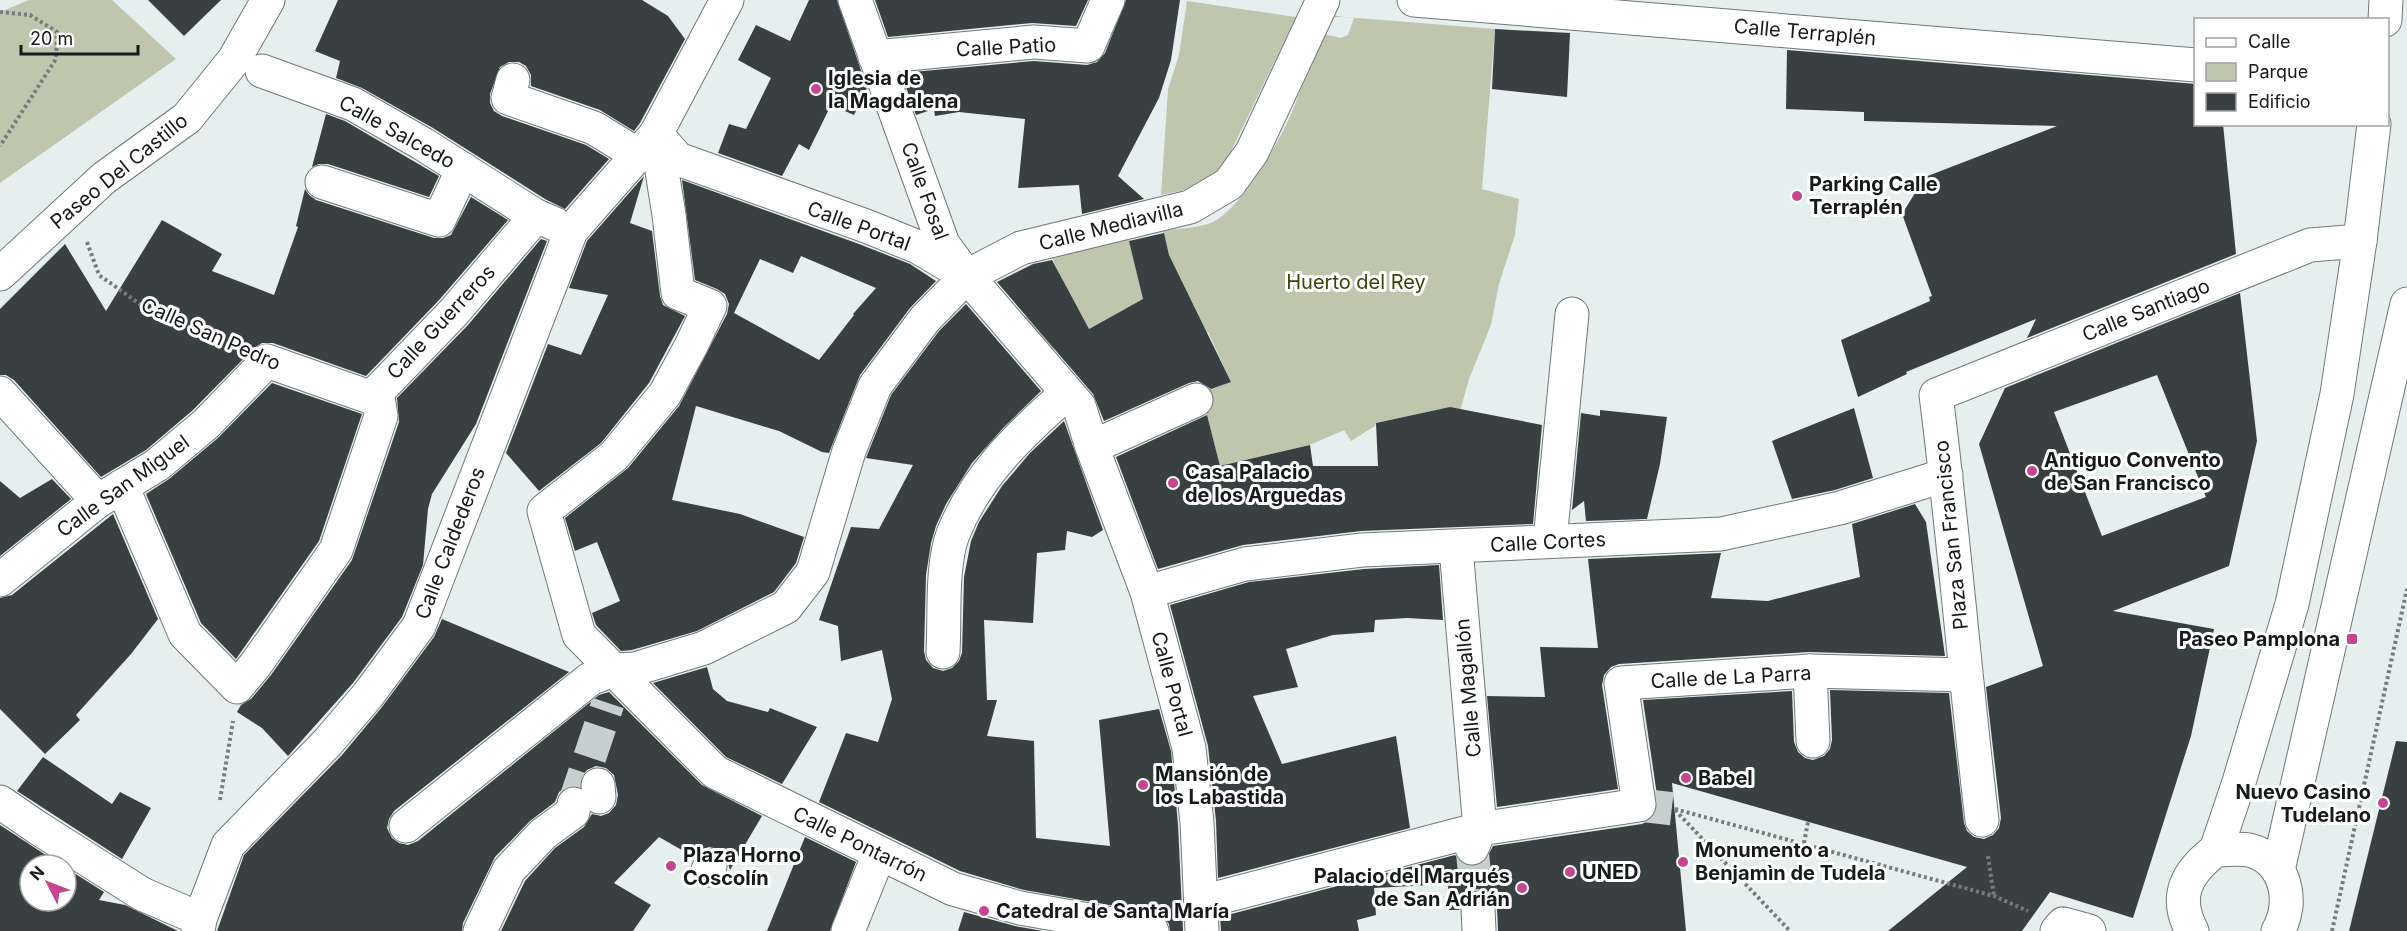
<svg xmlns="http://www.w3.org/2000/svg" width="2407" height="931" viewBox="0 0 2407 931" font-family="Inter,sans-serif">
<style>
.green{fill:#c0c6ae;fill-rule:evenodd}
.building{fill:#384042;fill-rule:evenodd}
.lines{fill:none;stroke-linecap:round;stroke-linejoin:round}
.minor-tunnel{stroke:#c6d0ce;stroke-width:33;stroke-dasharray:33 16;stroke-linecap:butt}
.minor-casing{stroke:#6f7977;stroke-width:35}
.major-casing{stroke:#6f7977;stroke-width:35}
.path{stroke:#757c7b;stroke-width:4;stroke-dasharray:3 3;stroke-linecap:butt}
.minor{stroke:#fff;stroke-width:33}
.major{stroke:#fff;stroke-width:33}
.poi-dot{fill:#c5458f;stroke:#fff;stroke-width:2}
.labels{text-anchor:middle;stroke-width:6;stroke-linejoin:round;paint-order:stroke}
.street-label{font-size:20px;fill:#171a1a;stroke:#fff}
.poi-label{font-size:20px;font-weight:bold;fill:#171a1a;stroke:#fff;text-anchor:start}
.park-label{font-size:20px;fill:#3b4408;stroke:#fff}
</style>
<rect width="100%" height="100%" fill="#e5f0ee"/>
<g class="green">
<polygon points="29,0 112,0 176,59 0,183 0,12"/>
<polygon points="1187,1 1296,17 1222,170 1210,185 1161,195 1168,89 1179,55"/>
<path d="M1333,16L1495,29L1482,189L1519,199L1515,235L1499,284L1491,325L1469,379L1459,415L1441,409L1376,423L1375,426L1351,441L1344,430L1310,445L1258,457L1221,470L1204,404L1210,401L1185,341L1206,331L1191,300L1123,310L1046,353L1022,318L1069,294L1051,256C1086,248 1122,239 1158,232C1174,228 1192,229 1208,224C1239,214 1279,142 1292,112C1305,83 1312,39 1333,16ZM1334,16L1354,18L1348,35L1341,38L1324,34ZM1163,232L1181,301L1145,306L1129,239ZM1208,332L1231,382L1207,390L1187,341Z"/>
</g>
<g class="building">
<polygon points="148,0 221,0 184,36"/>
<polygon points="338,0 642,0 668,16 685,39 640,123 634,131 600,110 531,86 531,75 526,66 519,62 509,62 500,67 490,94 490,103 494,111 502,116 586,145 609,159 565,209 545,199 433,128 362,88 336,78 340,61 315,51"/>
<polygon points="809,0 837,0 867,88 854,115 831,105 809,150 799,144 782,176 718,153 729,124 746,129 771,78 738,60 756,25 790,41"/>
<polygon points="875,0 1088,0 1076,26 1032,23 888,37"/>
<polygon points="1126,0 1180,0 1171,60 1159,98 1118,176 1144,199 1082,214 1079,185 1018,188 1025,119 959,112 935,116 934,109 916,115 901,73 1034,61 1087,65 1097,62 1105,53"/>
<polygon points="1495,29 1570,33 1567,97 1492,89"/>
<polygon points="1787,50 2196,84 2196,124 2223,124 2236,254 2027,338 2036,319 1906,372 1907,374 1858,397 1841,340 1930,301 1929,297 1932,296 1902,214 1925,177 2057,126 1864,121 1864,112 1786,109"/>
<polygon points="326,114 345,121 439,176 429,197 328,164 319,164 312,167"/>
<polygon points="644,176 630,223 652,231 660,296 663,305 685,316 649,383 601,443 539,491 506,453 548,344 581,355 608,295 569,288 587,241"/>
<path d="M682,180L859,244L910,264L936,281L910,308L860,375L829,453L822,452L779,431L696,406L672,500L740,514L804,537L796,563L774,592L697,631L632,650L621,651L596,625L592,613L620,601L597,542L575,551L565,518L628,468L679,406L727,314L729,304L725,294L717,289L695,280ZM801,256L876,288L853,314L854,315L819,360L734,313L760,259L793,273Z"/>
<polygon points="305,189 309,195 316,200 434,238 443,238 451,235 471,197 508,220 440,299 366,376 273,343 262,343 254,348 193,410 146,450 101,477 14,380 6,375 0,375 0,309 65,244 106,311 162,220 222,254 212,271 274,295 298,227 296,226"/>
<polygon points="1164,233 1169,255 1231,382 1211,389 1198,381 1189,383 1104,421 1093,394 997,282 1033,264 1052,260 1089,329 1143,299 1129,241"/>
<polygon points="541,239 547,241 476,424 432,494 428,509 423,565 402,617 353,683 288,756 262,728 237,712 241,705 251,699 271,675 352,560 399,422 397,398 468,325"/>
<path d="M2240,293L2257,441L2229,566L2113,611L2214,629L2191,736L2133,918L2050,892L2022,931H1888L1967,867L1672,783L1686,931H1498L1497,907L1493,897L1486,891L1477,889L1468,892L1462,899L1459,910H1449L1448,884L1374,888L1376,915L1357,920L1359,931H1221L1220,917L1455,855L1464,865L1475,866L1484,863L1493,846L1642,824L1650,820L1656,812L1658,802L1643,700L1792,691L1794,742L1798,752L1805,758L1813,760L1824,756L1830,749L1832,740L1830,690L1949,693L1964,823L1967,831L1974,837L1984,839L1993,835L1999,828L2001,818L1986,687L2043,666L1979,444L2005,388ZM2157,375L2206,497L2102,536L2054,412Z"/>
<polygon points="966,304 1041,391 1004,427 972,463 946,504 936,526 931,543 926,575 924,651 926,660 933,668 943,671 952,668 959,661 962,653 964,577 971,541 979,522 1002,486 1030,453 1064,421 1103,530 1092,537 1067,531 1065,550 1037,553 1033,623 984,620 987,700 997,700 987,736 1034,741 1036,838 1110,846 1099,720 1159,709 1171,751 1178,824 1183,931 1170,931 1169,924 1164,917 1155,913 1024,890 960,871 819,802 846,733 878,742 892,699 882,650 841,661 838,626 819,620 851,527 879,529 913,465 866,458 891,395 939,331"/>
<polygon points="272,383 362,414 319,541 236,659 201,623 146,494 169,479 218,438"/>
<polygon points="1450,407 1542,425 1533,524 1361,531 1243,545 1158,569 1116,457 1207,415 1220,466 1310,445 1313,466 1378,466 1376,423"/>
<polygon points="1854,408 1873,478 1835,490 1792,499 1772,441"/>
<polygon points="1600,410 1667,417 1660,464 1647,519 1586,521 1584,501 1572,510 1581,413 1600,416"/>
<polygon points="52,479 71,499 0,556 0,481 20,498"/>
<polygon points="1915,504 1926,522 1945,656 1809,652 1619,664 1611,667 1604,675 1602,685 1618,789 1497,807 1487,696 1545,697 1540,647 1598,648 1588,559 1721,553 1711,598 1768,601 1860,577 1852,524"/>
<polygon points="113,514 158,619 131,654 76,715 80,720 45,754 0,709 0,598 12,595"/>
<polygon points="1439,565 1443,620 1407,618 1375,620 1374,632 1333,635 1286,649 1298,687 1253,696 1282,764 1396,736 1410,828 1218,878 1216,821 1208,746 1170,605 1249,582 1364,569"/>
<polygon points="442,619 569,672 394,811 389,819 387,828 392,838 399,843 408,845 418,841 599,695 609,692 702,785 762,816 730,870 726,856 718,849 709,847 700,850 694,857 659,837 614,883 651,905 633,931 501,931 525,881 555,848 584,827 592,814 601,816 609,813 616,805 618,795 614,775 606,768 596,766 587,770 581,777 579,787 567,787 559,792 555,802 530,821 495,857 463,923 462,931 217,931 244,855 342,755 382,707 434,637"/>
<polygon points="707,667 713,689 727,701 768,712 770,708 817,727 782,784 726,757 653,683"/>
<polygon points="2396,741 2407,742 2407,931 2349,931"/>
<polygon points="43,757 112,804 120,792 151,808 122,859 17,791"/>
<polygon points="0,825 61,865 30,865 30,901 66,901 66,868 104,892 99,900 125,905 178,931 0,931"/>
<polygon points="805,837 856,862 830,931 767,931"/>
<polygon points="964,912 1015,926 1043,931 958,931"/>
</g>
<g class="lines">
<g class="minor-tunnel">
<polyline points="574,804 608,703"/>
<polyline points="1639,805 1674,809"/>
<polyline points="1472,848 1478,908"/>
</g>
<defs>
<g id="minor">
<polyline points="855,0 943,244 962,270"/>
<polyline points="1414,0 2196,65"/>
<polyline points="875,57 1034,42 1088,46 1108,0"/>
<polyline points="262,71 353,104 423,144 536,216 555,224"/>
<polyline points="513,80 508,98 594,128 638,155"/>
<polyline points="656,134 669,215 678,293 710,306 691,346 665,394 614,456 544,511 579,635 715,772 953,889 1020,908 1152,931"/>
<polyline points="656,134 678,159 866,226 918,247 967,276 1079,406 1092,447 1147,592 1189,748 1197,823 1202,931"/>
<polyline points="322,182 439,220 463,169"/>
<polyline points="0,274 104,178 187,118 234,60 268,0"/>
<polyline points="0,393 98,501"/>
<polyline points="1092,447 1196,400"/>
<polyline points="122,486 185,634 237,687 256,664 336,550 381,416 377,392 454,312 536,216"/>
<polyline points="1550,540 1572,314"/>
<polyline points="1456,548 1480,829 1472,848"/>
<polyline points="0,580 98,501 157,465 206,424 267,361 378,400"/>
<polyline points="1147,592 1245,564 1362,550 1721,534 1840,508 1946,475"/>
<path d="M943,652C945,618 941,565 953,534C976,476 1021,433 1067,393"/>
<polyline points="1810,671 1813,741"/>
<polyline points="598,785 599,797"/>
<polyline points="0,802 38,828 142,894 200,919"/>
<path d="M1982,820C1965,678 1954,536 1936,395L2310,245L2360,241"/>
<polyline points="406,826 590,679 613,670 635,669 704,648 786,607 813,572 849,451 875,386 925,319 967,276 1021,248 1190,207 1229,184 1252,152 1323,0"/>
<polyline points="708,870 710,866"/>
<polyline points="1202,902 1480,829 1639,805 1621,683 1810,671 1965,675"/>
<polyline points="1478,908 1479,931"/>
<polyline points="198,931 200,919 228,845 328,742 368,695 419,626 571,231 656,134 727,0"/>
<polyline points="480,931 509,870 543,834 573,812 574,804"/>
<polyline points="848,931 879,854"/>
<polyline points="2057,931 2063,924 2089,931"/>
</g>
<g id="major">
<polyline points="2385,20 2386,0"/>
<polyline points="2216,850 2239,782 2292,604 2337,394 2360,241 2374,124"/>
<polyline points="2278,870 2407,304"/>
<path d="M2192,931C2173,896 2187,872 2216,850C2226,850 2239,848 2249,850C2286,859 2295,902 2278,931"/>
</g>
</defs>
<use href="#minor" class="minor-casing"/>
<use href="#major" class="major-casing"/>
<g class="path">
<polyline points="0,12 30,15 57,32 56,59 0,146"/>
<polyline points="87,242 99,275 148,310 233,346"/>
<polyline points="220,800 233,721"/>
<polyline points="1675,809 1994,896 2028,911"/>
<polyline points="1675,810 1790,931"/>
<polyline points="1804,843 1808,822"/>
<polyline points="1988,856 1994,896"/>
<polyline points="2332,931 2407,589"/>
</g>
<use href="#minor" class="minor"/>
<use href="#major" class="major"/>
</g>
<g class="poi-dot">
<circle cx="816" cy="89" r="6"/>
<circle cx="1797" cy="196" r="6"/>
<circle cx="2032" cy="471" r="6"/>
<circle cx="1173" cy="483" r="6"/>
<rect x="2346" y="633" width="12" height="12" rx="3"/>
<circle cx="1686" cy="778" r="6"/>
<circle cx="1143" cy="785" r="6"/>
<circle cx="2383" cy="803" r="6"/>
<circle cx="1683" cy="862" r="6"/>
<circle cx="671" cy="866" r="6"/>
<circle cx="1570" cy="872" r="6"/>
<circle cx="1522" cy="888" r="6"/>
<circle cx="984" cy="911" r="6"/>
</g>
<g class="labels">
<g class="street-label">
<text transform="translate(1805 32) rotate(5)" y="7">Calle Terraplén</text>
<text transform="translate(1006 47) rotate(-3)" y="7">Calle Patio</text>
<text transform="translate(397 132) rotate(29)" y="7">Calle Salcedo</text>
<text transform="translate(119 171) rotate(-39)" y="7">Paseo Del Castillo</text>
<text transform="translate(925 191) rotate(70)" y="7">Calle Fosal</text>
<text transform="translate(859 226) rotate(20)" y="7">Calle Portal</text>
<text transform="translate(1111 226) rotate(-14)" y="7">Calle Mediavilla</text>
<text transform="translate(2146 310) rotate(-22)" y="7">Calle Santiago</text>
<text transform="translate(441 322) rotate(-47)" y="7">Calle Guerreros</text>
<text transform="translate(211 334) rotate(24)" y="7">Calle San Pedro</text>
<text transform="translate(123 486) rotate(-36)" y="7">Calle San Miguel</text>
<text transform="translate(1951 535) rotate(-96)" y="7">Plaza San Francisco</text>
<text transform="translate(1548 542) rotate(-3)" y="7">Calle Cortes</text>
<text transform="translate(450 543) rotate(-69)" y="7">Calle Caldederos</text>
<text transform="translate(1731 677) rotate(-3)" y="7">Calle de La Parra</text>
<text transform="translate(1172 684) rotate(75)" y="7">Calle Portal</text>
<text transform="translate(1468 688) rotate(-95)" y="7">Calle Magallón</text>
<text transform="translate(860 844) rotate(26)" y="7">Calle Pontarrón</text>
</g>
<g class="poi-label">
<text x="828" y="85">Iglesia de<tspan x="828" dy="23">la Magdalena</tspan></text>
<text x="1809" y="191">Parking Calle<tspan x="1809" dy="23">Terraplén</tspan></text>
<text x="2044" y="467">Antiguo Convento<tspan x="2044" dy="23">de San Francisco</tspan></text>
<text x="1185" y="479">Casa Palacio<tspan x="1185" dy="23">de los Arguedas</tspan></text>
<text x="2340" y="646" text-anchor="end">Paseo Pamplona</text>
<text x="1155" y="781">Mansión de<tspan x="1155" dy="23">los Labastida</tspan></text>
<text x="1698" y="785">Babel</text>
<text x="2371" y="799" text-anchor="end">Nuevo Casino<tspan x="2371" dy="23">Tudelano</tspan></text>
<text x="1695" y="857">Monumento a<tspan x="1695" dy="23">Benjamìn de Tudela</tspan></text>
<text x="683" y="862">Plaza Horno<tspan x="683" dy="23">Coscolín</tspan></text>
<text x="1582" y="879">UNED</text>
<text x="1510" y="883" text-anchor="end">Palacio del Marqués<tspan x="1510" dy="23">de San Adrián</tspan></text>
<text x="996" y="918">Catedral de Santa María</text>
</g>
<g class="park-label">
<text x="1356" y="289">Huerto del Rey</text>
</g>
</g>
<rect x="2194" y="18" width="195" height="108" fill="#ffffff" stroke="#a2a3a3" stroke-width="1.5"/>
<rect x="2206" y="38" width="30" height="9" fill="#ffffff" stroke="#a2a3a3" stroke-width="1.5"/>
<text x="2248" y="48" font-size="18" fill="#171a1a">Calle</text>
<rect x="2206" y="63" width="30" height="18" fill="#c0c6ae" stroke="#a2a3a3" stroke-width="1.5"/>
<text x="2248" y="78" font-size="18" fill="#171a1a">Parque</text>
<rect x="2206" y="93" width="30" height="18" fill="#384042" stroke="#a2a3a3" stroke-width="1.5"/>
<text x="2248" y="108" font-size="18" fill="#171a1a">Edificio</text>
<g transform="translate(48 883) rotate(312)"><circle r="28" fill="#ffffff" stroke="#a2a3a3" stroke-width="1.5"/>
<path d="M0-4.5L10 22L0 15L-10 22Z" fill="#c5458f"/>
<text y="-9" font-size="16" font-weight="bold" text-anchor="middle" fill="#171a1a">N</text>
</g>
<path d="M21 45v9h117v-9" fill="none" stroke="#171a1a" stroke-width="3"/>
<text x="30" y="45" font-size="18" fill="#171a1a" stroke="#ffffff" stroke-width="4.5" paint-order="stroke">20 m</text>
</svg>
